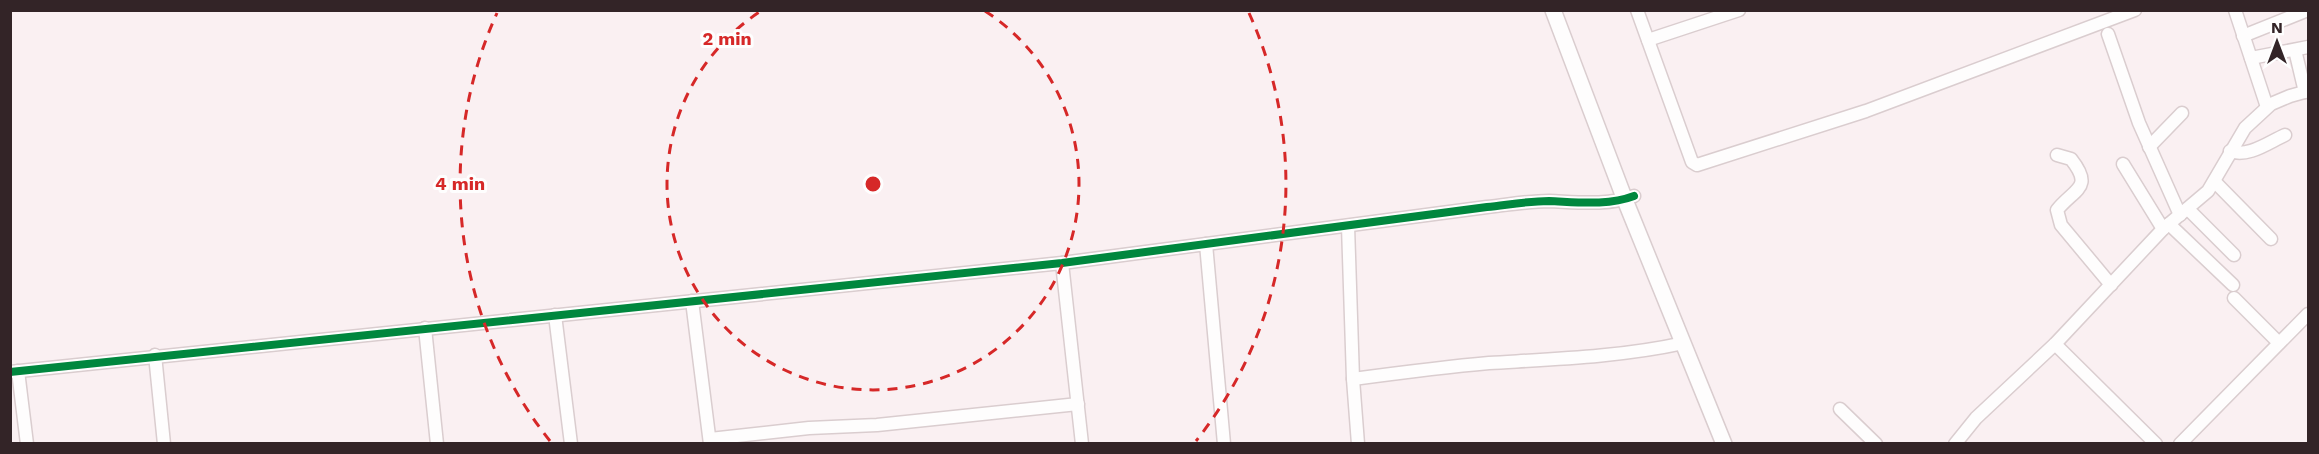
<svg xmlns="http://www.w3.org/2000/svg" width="2319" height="454" viewBox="0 0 2319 454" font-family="'Work Sans',sans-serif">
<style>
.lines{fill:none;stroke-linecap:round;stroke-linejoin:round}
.minor-casing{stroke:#dacdcf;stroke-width:15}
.major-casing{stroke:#dacdcf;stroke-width:18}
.minor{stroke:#fefdfd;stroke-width:12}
.major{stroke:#fefdfd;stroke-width:15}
.cycleway-casing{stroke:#fefefe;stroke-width:11}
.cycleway{stroke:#00873e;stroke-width:8}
.ring{fill:none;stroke:#d62828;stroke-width:3;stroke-dasharray:10 8}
.centre{fill:#d62828;stroke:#fefefe;stroke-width:3}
.ring-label{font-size:18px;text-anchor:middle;font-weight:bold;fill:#d62828;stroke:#fefefe;stroke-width:6;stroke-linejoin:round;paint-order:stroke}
</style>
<rect width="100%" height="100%" fill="#faf0f2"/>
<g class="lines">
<defs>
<g id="minor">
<polyline points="1637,10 1692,162 1697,165 1866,111 2135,10"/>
<polyline points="2235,10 2267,107"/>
<polyline points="2108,34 2139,123 2180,215"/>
<polyline points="2243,36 2308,10"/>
<polyline points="1648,40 1739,10"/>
<polyline points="2295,50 2305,92"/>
<polyline points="2251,58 2308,47"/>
<polyline points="2149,147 2182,113"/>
<path d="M2230,151C2248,158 2269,142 2285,135"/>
<path d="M2057,155L2071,159C2094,188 2075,188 2057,210L2061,225L2111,285"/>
<polyline points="2123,164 2163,229"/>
<polyline points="2215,182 2271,239"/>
<polyline points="2188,209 2234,255"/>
<polyline points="2169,224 2233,285"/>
<polyline points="1348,226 1353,379 1358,444"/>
<polyline points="1206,244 1224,444"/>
<polyline points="1062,263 1082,444"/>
<polyline points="2234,298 2279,343"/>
<polyline points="692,301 710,444"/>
<polyline points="555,315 571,444"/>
<polyline points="425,328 437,444"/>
<polyline points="2055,344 2156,444"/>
<polyline points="155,355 164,444"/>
<polyline points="18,371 27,444"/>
<path d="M10,372L1062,263L1487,207C1507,205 1528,201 1549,201C1576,202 1608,206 1634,196"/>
<path d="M1353,379C1398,373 1444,367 1489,363C1555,359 1620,357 1684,343"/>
<polyline points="1840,409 1876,444"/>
<polyline points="710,439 809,428 877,425 1078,404"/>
<polyline points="1955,444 1976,418 2055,344 2163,229 2208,191 2245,128 2271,104 2290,96 2308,91"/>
<polyline points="2180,444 2308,314"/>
</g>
<polyline id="major" points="1553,10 1625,200 1724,444"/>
</defs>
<use href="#minor" class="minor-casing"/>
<use href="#major" class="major-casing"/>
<use href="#minor" class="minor"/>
<use href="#major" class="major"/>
<defs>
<path id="cycleway" d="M10,372L1062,263L1487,207C1507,205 1528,201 1549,201C1576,202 1608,206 1634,196"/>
</defs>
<use href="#cycleway" class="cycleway-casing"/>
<use href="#cycleway" class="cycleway"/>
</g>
<g class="ring">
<path d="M985 11A206 206 0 1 1 761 11"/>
<path d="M550 441A413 413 0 0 1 497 13M1249 13A413 413 0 0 1 1196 441"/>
</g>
<circle cx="873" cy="184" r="9" class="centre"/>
<g class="ring-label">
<text x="727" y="45">2 min</text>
<text x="460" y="190">4 min</text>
</g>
<rect width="2319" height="454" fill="none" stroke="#332427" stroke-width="24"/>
<g transform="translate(2277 42)" stroke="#fefefe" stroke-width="4.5" paint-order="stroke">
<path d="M0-4.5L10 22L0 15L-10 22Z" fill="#332427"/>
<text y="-9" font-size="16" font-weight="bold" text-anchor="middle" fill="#332427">N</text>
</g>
</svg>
